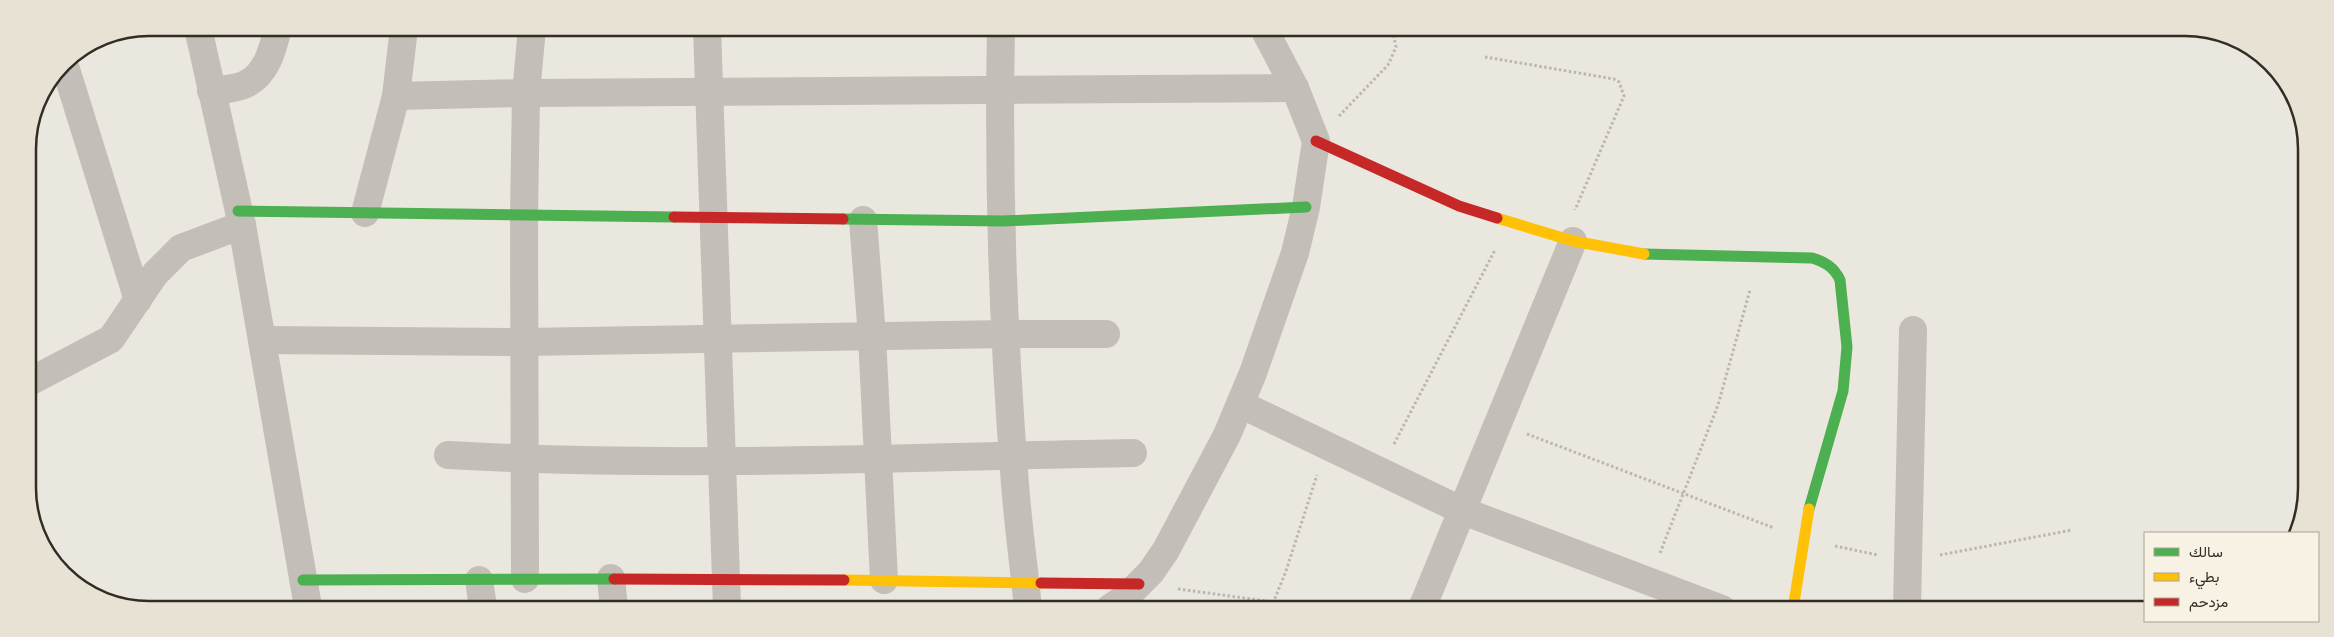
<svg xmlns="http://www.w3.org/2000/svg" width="2334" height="637" viewBox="0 0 2334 637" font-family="'Fira Sans Condensed',Vazirmatn,sans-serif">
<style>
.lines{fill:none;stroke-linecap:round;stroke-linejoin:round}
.path{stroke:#bbb7b0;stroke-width:3;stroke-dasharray:2.5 2.5;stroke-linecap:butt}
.street{stroke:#c3beb7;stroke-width:28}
.fast{stroke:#4caf50;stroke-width:11}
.slow{stroke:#ffc107;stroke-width:11}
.jam{stroke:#c62828;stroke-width:11}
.rim{fill:none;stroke:#332c26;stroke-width:2.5}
</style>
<rect width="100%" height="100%" fill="#eae7de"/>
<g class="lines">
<g class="path">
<polyline points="1485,57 1614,79 1619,82 1624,96 1575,210"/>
<polyline points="1339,116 1388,65 1396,47 1392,29"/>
<polyline points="1527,434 1774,528"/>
<polyline points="1394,444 1495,250"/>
<polyline points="1835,546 1878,555"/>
<polyline points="1660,553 1718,405 1750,290"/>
<polyline points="1940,555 2072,530"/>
<polyline points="1178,589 1274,602"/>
<polyline points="1271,608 1286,571 1317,475"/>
</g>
<g class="street">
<polyline points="198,28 242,225 308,607"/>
<polyline points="707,28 727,608"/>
<path d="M1001,28C998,178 1003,335 1015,484C1018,525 1024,567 1028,608"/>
<polyline points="64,63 138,300"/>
<path d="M211,91C222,89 237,89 246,84C267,74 273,48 278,28"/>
<polyline points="396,96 526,93 1295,88"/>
<polyline points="365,213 396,96 404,28"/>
<polyline points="863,220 872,336 884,580"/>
<polyline points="262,340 524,342 1007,334 1106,334"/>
<polyline points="29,382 111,339 155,274 181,248 242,225"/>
<polyline points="1240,404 1463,511 1722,609"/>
<path d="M448,455C676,468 905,457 1133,453"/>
<polyline points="611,578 614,608"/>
<polyline points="525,579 524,216 526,93 532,28"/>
<polyline points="479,580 483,607"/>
<polyline points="1110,608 1125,598 1151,572 1166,550 1227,435 1253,373 1295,253 1306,207 1316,141 1295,88 1264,29"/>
<polyline points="1422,608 1573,241"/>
<polyline points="1907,609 1913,330"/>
</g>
<g class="fast">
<polyline points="238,211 674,217"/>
<polyline points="843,219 1003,221 1306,207"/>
<path d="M1644,254L1812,258C1825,262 1834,267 1840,280L1847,347L1843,391L1809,509"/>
<polyline points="303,580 614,579"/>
</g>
<g class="slow">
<polyline points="1497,218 1573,241 1644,254"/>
<polyline points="844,580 1041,583"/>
<polyline points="1793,609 1809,509"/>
</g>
<g class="jam">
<polyline points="1316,141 1459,206 1497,218"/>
<polyline points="674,217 843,219"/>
<polyline points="614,579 844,580"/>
<polyline points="1041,583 1139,584"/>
</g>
</g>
<path d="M0 0H2334V637H0ZM149 36H2185A113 113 0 0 1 2298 149V488A113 113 0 0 1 2185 601H149A113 113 0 0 1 36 488V149A113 113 0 0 1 149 36Z" fill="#e8e2d5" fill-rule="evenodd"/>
<path class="rim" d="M149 36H2185A113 113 0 0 1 2298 149V488A113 113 0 0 1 2185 601H149A113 113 0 0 1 36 488V149A113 113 0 0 1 149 36Z"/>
<rect x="2144" y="532" width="175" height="90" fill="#f8f2e4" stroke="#a9a398"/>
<rect x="2154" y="548" width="25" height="8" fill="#4caf50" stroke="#a9a398"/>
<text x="2189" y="557" font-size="15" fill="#332c26">سالك</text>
<rect x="2154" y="573" width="25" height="8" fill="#ffc107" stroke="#a9a398"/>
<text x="2189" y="582" font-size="15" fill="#332c26">بطيء</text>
<rect x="2154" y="598" width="25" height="8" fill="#c62828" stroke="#a9a398"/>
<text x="2189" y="607" font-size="15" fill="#332c26">مزدحم</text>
</svg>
